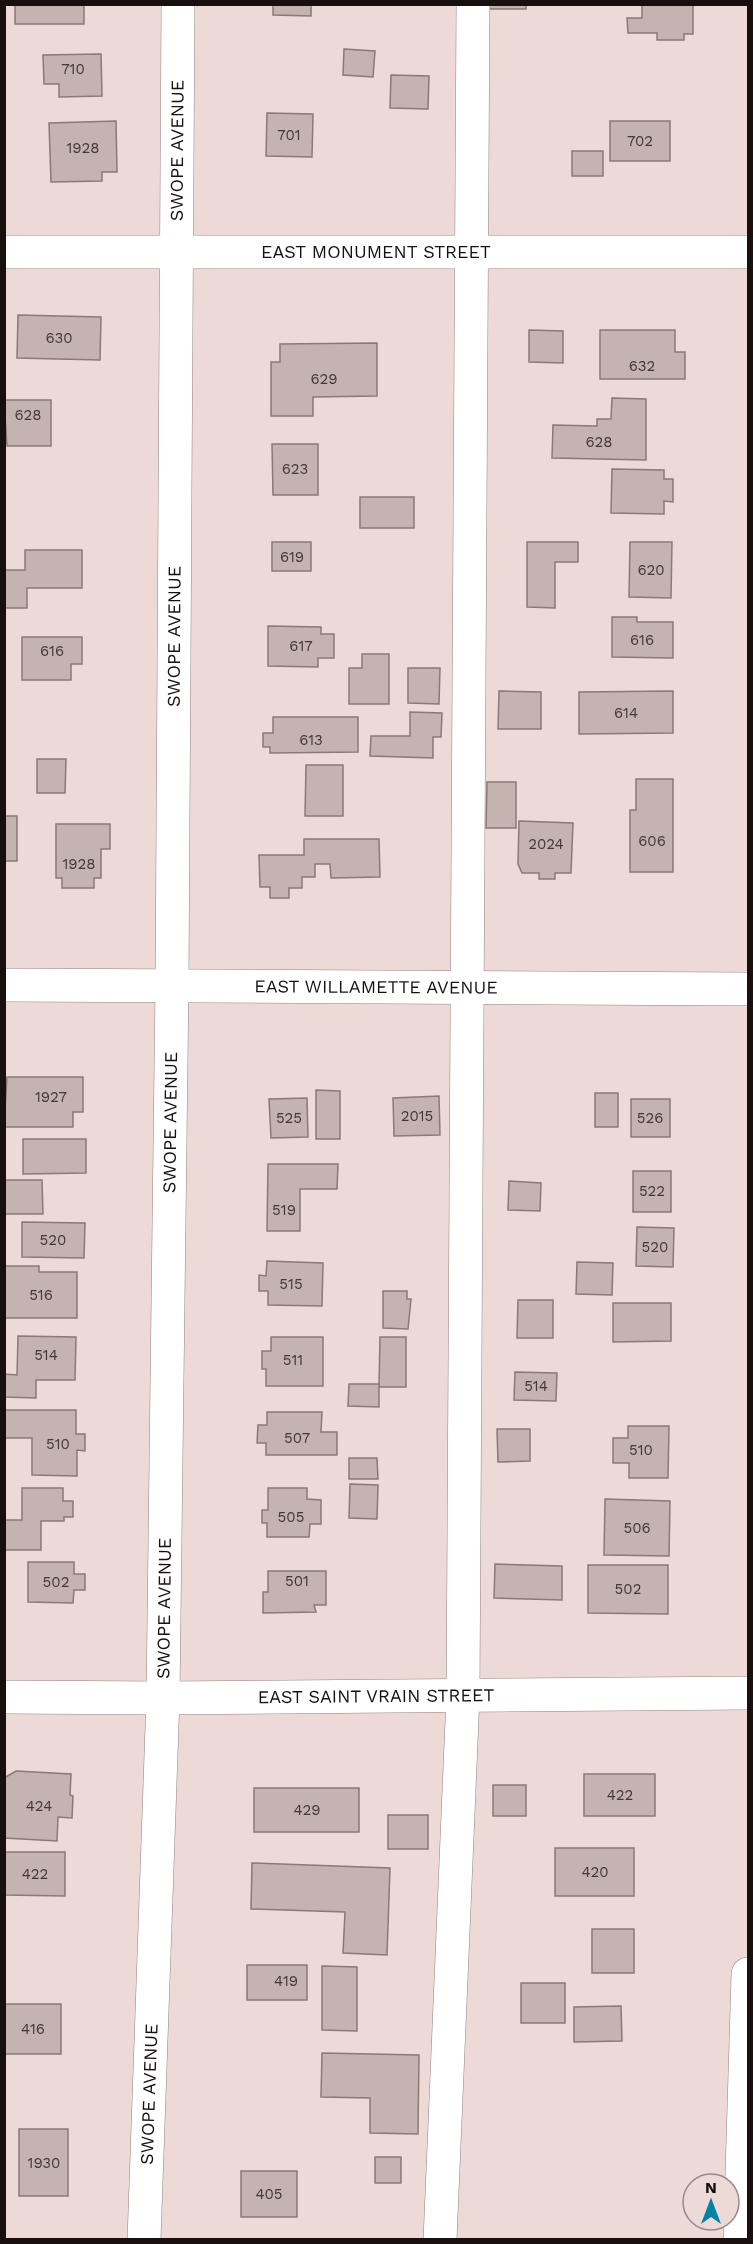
<svg xmlns="http://www.w3.org/2000/svg" width="753" height="2244" viewBox="0 0 753 2244" font-family="'Work Sans',sans-serif">
<style>
.building{fill:#c5b3b0;stroke:#8a7977;stroke-width:1.5}
.lines{fill:none;stroke-linecap:round;stroke-linejoin:round}
.minor-casing{stroke:#93827f;stroke-width:34}
.minor{stroke:#fff;stroke-width:33}
.labels{text-anchor:middle;stroke-width:6;stroke-linejoin:round;paint-order:stroke}
.number-label{font-size:15px;fill:#423937}
.street-label{font-size:18px;fill:#17100f;stroke:#eddad7}
</style>
<rect width="100%" height="100%" fill="#eddad7"/>
<g class="building">
<rect x="15" y="4" width="69" height="20"/>
<polygon points="273,4 311,4 311,16 273,15"/>
<rect x="488" y="4" width="38" height="5"/>
<polygon points="642,4 693,4 693,34 684,34 684,40 657,40 657,33 628,33 627,18 642,18"/>
<polygon points="344,49 375,51 373,77 343,75"/>
<polygon points="101,54 102,96 59,97 59,84 44,84 43,55"/>
<polygon points="391,75 429,76 428,109 390,108"/>
<polygon points="267,113 313,114 312,157 266,156"/>
<polygon points="116,121 117,172 102,172 102,181 51,182 49,123"/>
<rect x="610" y="121" width="60" height="40"/>
<rect x="572" y="151" width="31" height="25"/>
<polygon points="18,315 101,317 100,360 17,358"/>
<polygon points="529,330 563,331 563,363 529,362"/>
<polygon points="600,330 675,330 675,352 685,352 685,379 600,379"/>
<polygon points="377,343 377,396 313,397 313,416 271,416 271,362 280,362 280,344"/>
<polygon points="612,398 646,399 646,460 552,458 553,425 597,426 597,419 611,419"/>
<polygon points="4,400 51,400 51,446 7,446"/>
<polygon points="272,444 318,444 318,495 273,495"/>
<polygon points="612,469 664,470 664,479 673,479 673,502 664,501 664,514 611,513"/>
<rect x="360" y="497" width="54" height="31"/>
<rect x="272" y="542" width="39" height="29"/>
<polygon points="527,542 578,542 578,562 555,562 555,608 527,607"/>
<polygon points="630,542 672,542 671,598 629,597"/>
<polygon points="25,550 82,550 82,588 27,588 27,608 4,608 4,570 25,570"/>
<polygon points="612,617 637,617 637,622 673,622 673,658 612,657"/>
<polygon points="268,626 321,627 321,634 334,634 334,658 318,658 318,667 268,666"/>
<polygon points="22,637 82,637 82,664 71,664 71,680 22,680"/>
<polygon points="362,654 389,654 389,704 349,704 349,668 362,668"/>
<polygon points="408,668 440,668 439,704 408,703"/>
<polygon points="499,691 541,692 541,729 498,729"/>
<polygon points="673,691 673,733 579,734 579,692"/>
<polygon points="410,712 442,713 441,737 433,737 433,758 370,756 371,736 410,736"/>
<polygon points="273,717 358,717 358,752 270,753 270,747 263,747 263,733 273,733"/>
<polygon points="37,759 66,759 65,793 37,793"/>
<polygon points="306,765 343,765 343,816 305,816"/>
<polygon points="636,779 673,779 673,872 630,872 630,810 636,810"/>
<polygon points="487,782 516,782 516,828 486,828"/>
<rect x="4" y="816" width="13" height="45"/>
<polygon points="519,821 573,823 571,873 555,873 555,879 539,879 539,873 522,873 518,864"/>
<polygon points="56,824 110,824 110,849 101,849 101,878 94,878 94,888 62,888 62,878 56,878"/>
<polygon points="304,839 379,839 380,877 331,878 330,864 315,864 315,877 302,877 302,888 289,888 289,898 270,898 270,887 260,887 259,855 304,855"/>
<polygon points="7,1077 83,1077 83,1112 73,1112 73,1127 4,1127"/>
<polygon points="316,1090 340,1091 340,1139 316,1139"/>
<rect x="595" y="1093" width="23" height="34"/>
<polygon points="439,1096 440,1135 394,1136 393,1098"/>
<polygon points="307,1098 308,1137 271,1138 269,1099"/>
<rect x="631" y="1099" width="39" height="38"/>
<polygon points="23,1139 86,1139 86,1173 23,1174"/>
<polygon points="268,1164 338,1164 337,1189 300,1189 300,1231 267,1231"/>
<rect x="633" y="1171" width="38" height="41"/>
<polygon points="4,1180 42,1180 43,1214 4,1214"/>
<polygon points="509,1181 541,1183 540,1211 508,1210"/>
<polygon points="22,1222 85,1223 84,1258 22,1257"/>
<polygon points="637,1227 674,1228 673,1267 636,1266"/>
<polygon points="267,1261 323,1263 322,1306 268,1305 268,1291 259,1291 259,1275 266,1276"/>
<polygon points="577,1262 613,1263 612,1295 576,1294"/>
<polygon points="4,1266 39,1266 39,1272 77,1272 77,1318 4,1318"/>
<polygon points="383,1291 407,1291 407,1299 411,1299 408,1329 383,1328"/>
<polygon points="518,1300 553,1300 553,1338 517,1338"/>
<polygon points="613,1303 671,1303 671,1341 613,1342"/>
<polygon points="18,1336 76,1337 75,1380 36,1380 36,1398 4,1397 4,1374 17,1375"/>
<polygon points="271,1337 323,1337 323,1386 266,1386 266,1369 262,1369 262,1351 271,1351"/>
<polygon points="380,1337 406,1337 406,1387 379,1387"/>
<polygon points="515,1372 557,1373 556,1401 514,1400"/>
<polygon points="349,1384 379,1384 379,1407 348,1406"/>
<polygon points="4,1410 76,1410 76,1434 85,1434 85,1451 77,1450 77,1476 32,1475 32,1438 4,1438"/>
<polygon points="267,1412 322,1412 321,1432 337,1432 337,1455 266,1455 266,1443 257,1443 258,1425 267,1425"/>
<polygon points="628,1426 669,1426 668,1478 629,1478 629,1463 613,1463 613,1438 628,1438"/>
<polygon points="497,1429 530,1429 530,1461 498,1462"/>
<polygon points="349,1458 377,1458 378,1479 349,1479"/>
<polygon points="350,1484 378,1485 377,1519 349,1518"/>
<polygon points="22,1488 63,1488 63,1501 73,1501 73,1517 64,1517 64,1521 41,1521 41,1550 4,1550 4,1520 22,1520"/>
<polygon points="268,1488 307,1488 307,1499 321,1500 321,1524 310,1524 309,1537 267,1537 267,1523 262,1523 262,1510 268,1510"/>
<polygon points="605,1499 670,1501 669,1556 604,1555"/>
<polygon points="28,1562 74,1562 74,1574 85,1574 85,1590 74,1590 73,1603 28,1602"/>
<polygon points="495,1564 562,1566 562,1600 494,1598"/>
<polygon points="588,1565 668,1565 668,1614 588,1613"/>
<polygon points="268,1571 326,1571 326,1605 314,1605 316,1612 263,1613 263,1592 268,1592"/>
<polygon points="16,1771 71,1774 70,1795 73,1796 72,1818 58,1817 57,1841 4,1838 4,1778"/>
<rect x="584" y="1774" width="71" height="42"/>
<rect x="493" y="1785" width="33" height="31"/>
<rect x="254" y="1788" width="105" height="44"/>
<rect x="388" y="1815" width="40" height="34"/>
<rect x="555" y="1848" width="79" height="48"/>
<polygon points="4,1852 65,1852 65,1896 4,1895"/>
<polygon points="252,1863 390,1868 387,1955 343,1953 345,1912 251,1909"/>
<rect x="592" y="1929" width="42" height="44"/>
<rect x="247" y="1965" width="60" height="35"/>
<polygon points="322,1966 357,1967 357,2031 322,2030"/>
<rect x="521" y="1983" width="44" height="40"/>
<rect x="4" y="2004" width="57" height="50"/>
<polygon points="621,2006 622,2041 574,2042 574,2007"/>
<polygon points="322,2053 419,2055 418,2134 370,2133 370,2098 321,2097"/>
<rect x="19" y="2129" width="49" height="67"/>
<rect x="375" y="2157" width="26" height="26"/>
<rect x="241" y="2171" width="56" height="46"/>
</g>
<g class="lines">
<defs>
<g id="minor">
<path id="s1" d="M4,252H748"/>
<path id="s2" d="M4,985L748,989"/>
<path id="s3" d="M4,1697L163,1698L748,1693"/>
<path id="s4" d="M144,2240L163,1698L172,985L178,4"/>
<polyline points="440,2240 463,1696 473,4"/>
<polyline points="740,2240 748,1974"/>
</g>
</defs>
<use href="#minor" class="minor-casing"/>
<use href="#minor" class="minor"/>
</g>
<g class="labels">
<g class="number-label">
<text x="73" y="74">710</text>
<text x="289" y="140">701</text>
<text x="640" y="146">702</text>
<text x="83" y="153">1928</text>
<text x="59" y="343">630</text>
<text x="642" y="371">632</text>
<text x="324" y="384">629</text>
<text x="28" y="420">628</text>
<text x="599" y="447">628</text>
<text x="295" y="474">623</text>
<text x="292" y="562">619</text>
<text x="651" y="575">620</text>
<text x="642" y="645">616</text>
<text x="301" y="651">617</text>
<text x="52" y="656">616</text>
<text x="626" y="718">614</text>
<text x="311" y="745">613</text>
<text x="652" y="846">606</text>
<text x="546" y="849">2024</text>
<text x="79" y="869">1928</text>
<text x="51" y="1102">1927</text>
<text x="417" y="1121">2015</text>
<text x="289" y="1123">525</text>
<text x="650" y="1123">526</text>
<text x="652" y="1196">522</text>
<text x="284" y="1215">519</text>
<text x="53" y="1245">520</text>
<text x="655" y="1252">520</text>
<text x="291" y="1289">515</text>
<text x="41" y="1300">516</text>
<text x="46" y="1360">514</text>
<text x="293" y="1365">511</text>
<text x="536" y="1391">514</text>
<text x="297" y="1443">507</text>
<text x="58" y="1449">510</text>
<text x="641" y="1455">510</text>
<text x="291" y="1522">505</text>
<text x="637" y="1533">506</text>
<text x="297" y="1586">501</text>
<text x="56" y="1587">502</text>
<text x="628" y="1594">502</text>
<text x="620" y="1800">422</text>
<text x="39" y="1811">424</text>
<text x="307" y="1815">429</text>
<text x="595" y="1877">420</text>
<text x="35" y="1879">422</text>
<text x="286" y="1986">419</text>
<text x="33" y="2034">416</text>
<text x="44" y="2168">1930</text>
<text x="269" y="2199">405</text>
</g>
<g class="street-label">
<text dy="6" stroke="none"><textPath href="#s4" startOffset="2090">SWOPE AVENUE</textPath></text>
<text dy="6" stroke="none"><textPath href="#s1" startOffset="372">EAST MONUMENT STREET</textPath></text>
<text dy="6" stroke="none"><textPath href="#s4" startOffset="1604">SWOPE AVENUE</textPath></text>
<text dy="6" stroke="none"><textPath href="#s2" startOffset="372">EAST WILLAMETTE AVENUE</textPath></text>
<text dy="6" stroke="none"><textPath href="#s4" startOffset="1118">SWOPE AVENUE</textPath></text>
<text dy="6" stroke="none"><textPath href="#s4" startOffset="632">SWOPE AVENUE</textPath></text>
<text dy="6" stroke="none"><textPath href="#s3" startOffset="372">EAST SAINT VRAIN STREET</textPath></text>
<text dy="6" stroke="none"><textPath href="#s4" startOffset="146">SWOPE AVENUE</textPath></text>
</g>
</g>
<rect width="753" height="2244" fill="none" stroke="#17100f" stroke-width="12"/>
<g transform="translate(711 2202)"><circle r="28" fill="#eddad7" stroke="#978987" stroke-width="1.5"/>
<path d="M0-4.5L10 22L0 15L-10 22Z" fill="#0082a6"/>
<text y="-9" font-size="16" font-weight="bold" text-anchor="middle" fill="#17100f">N</text>
</g>
</svg>
